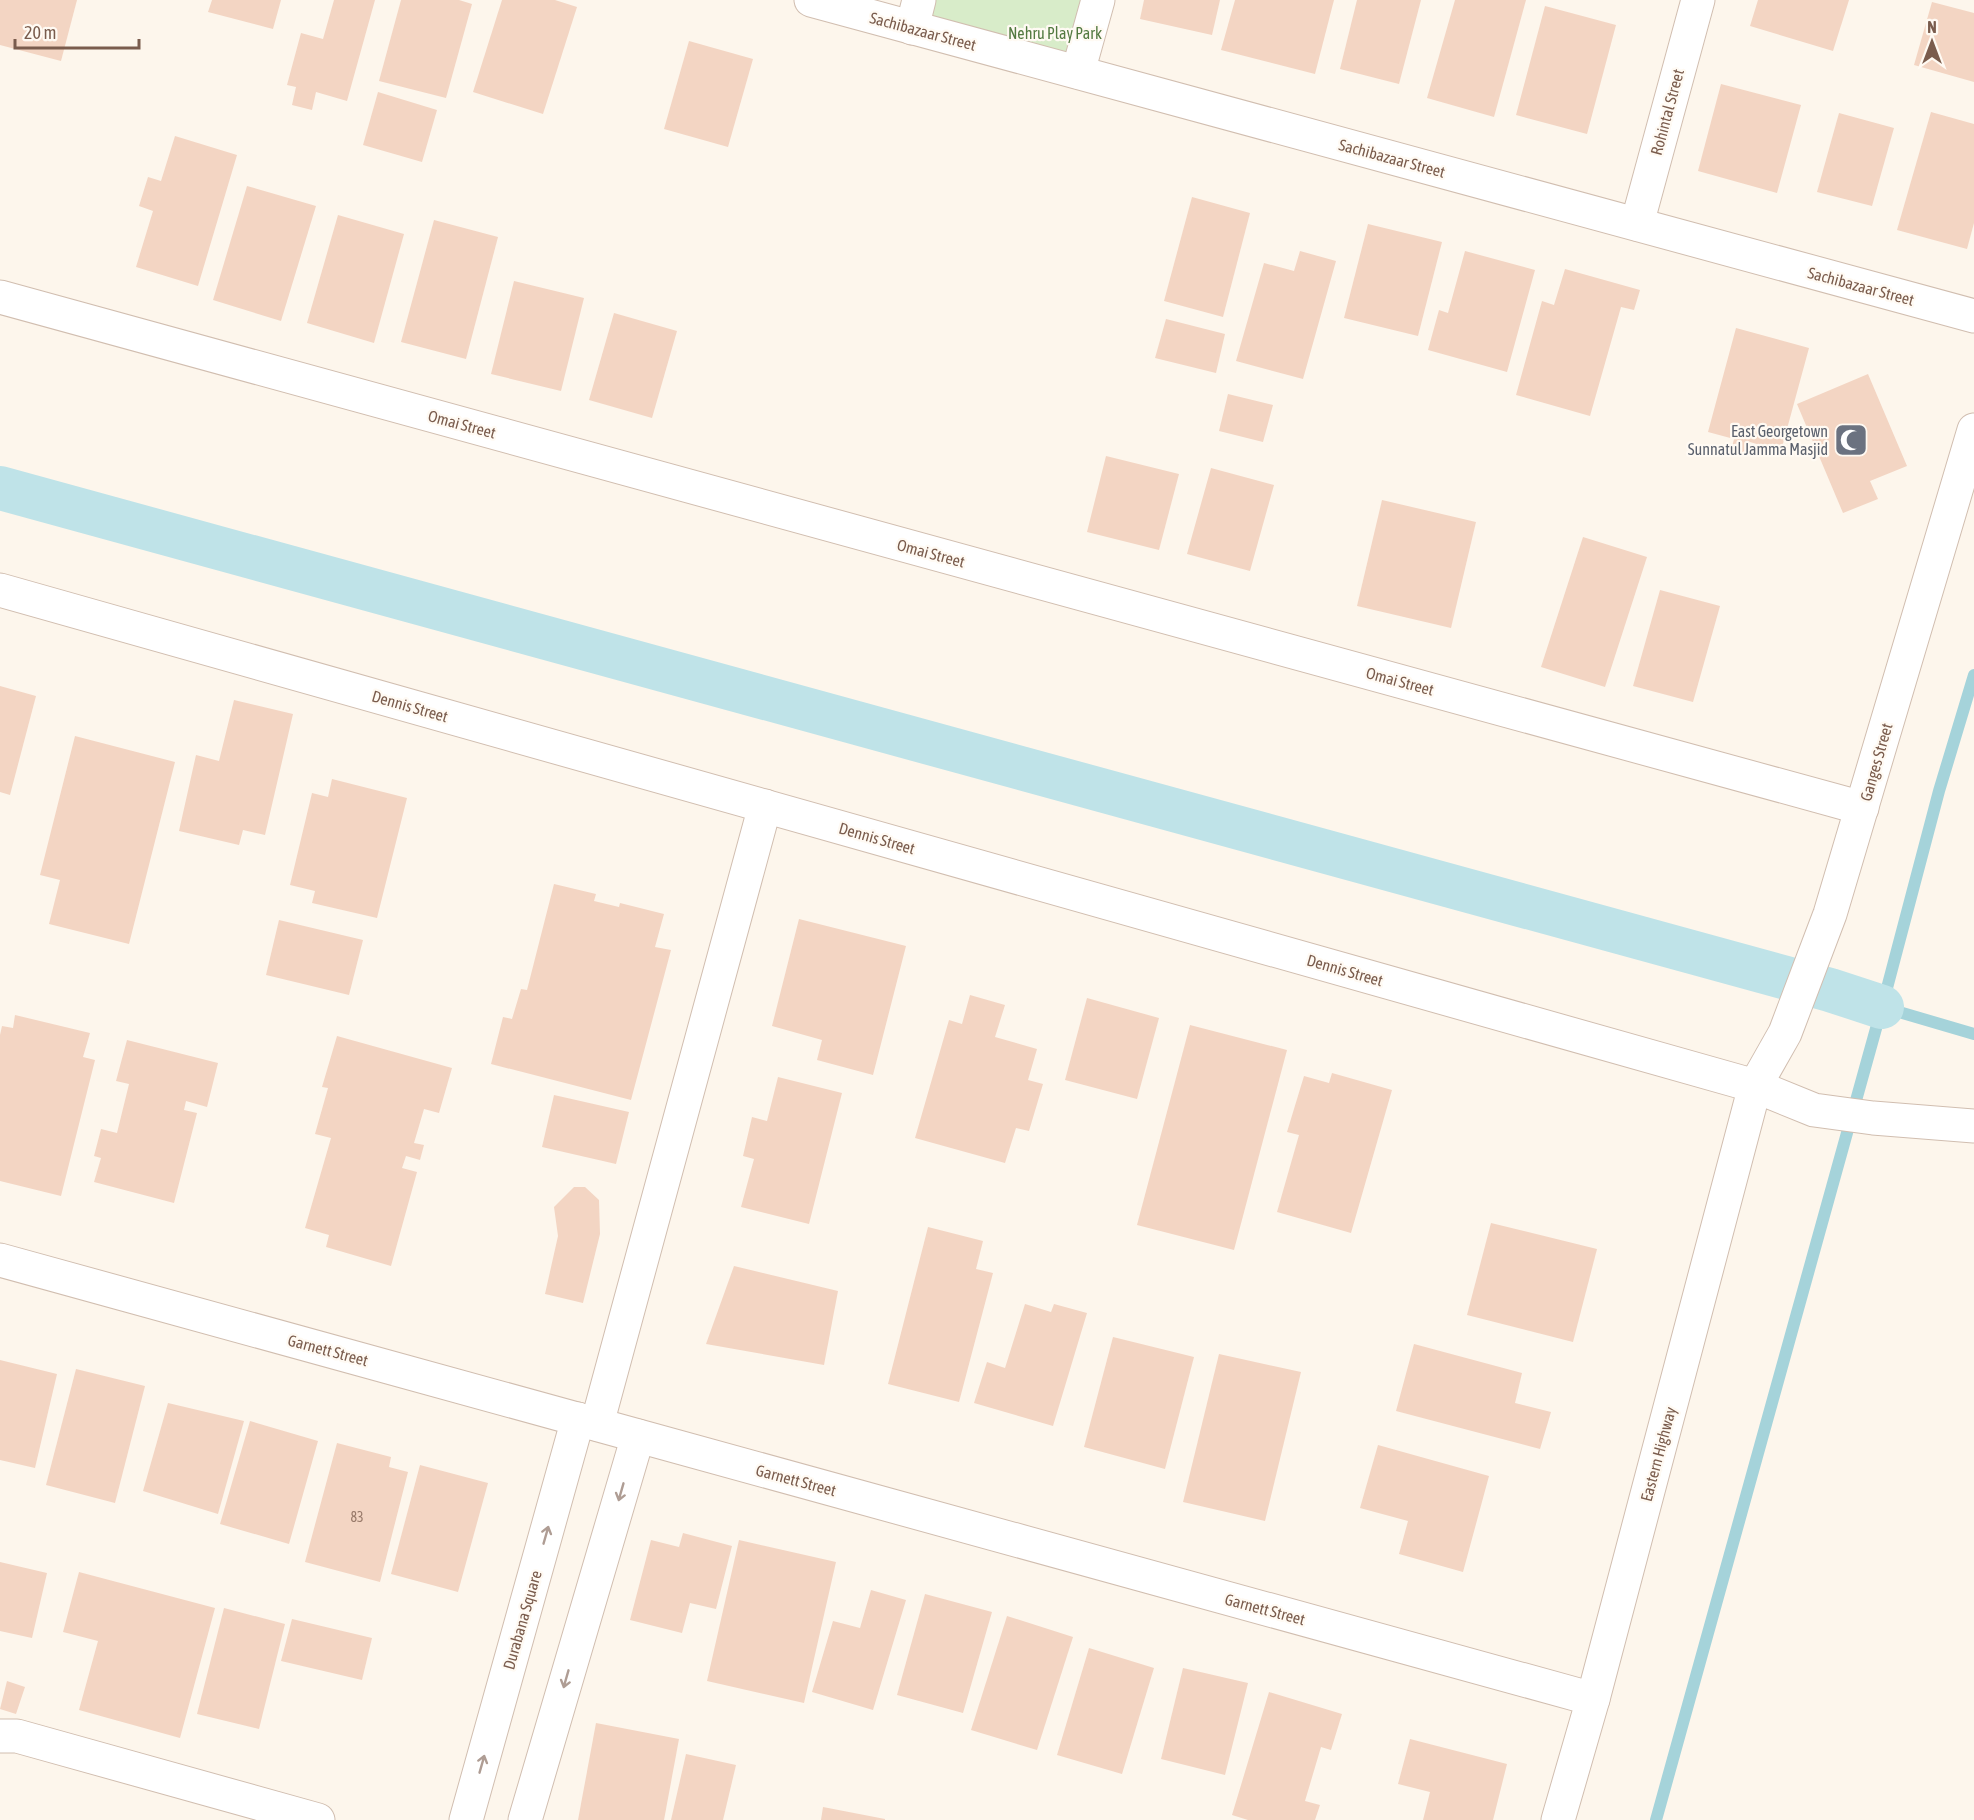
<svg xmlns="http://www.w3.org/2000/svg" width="1974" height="1820" viewBox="0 0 1974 1820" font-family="'Asap Condensed',sans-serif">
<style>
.green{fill:#d8ecc9}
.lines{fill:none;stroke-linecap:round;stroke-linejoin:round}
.stream{stroke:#a5d3da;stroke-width:12}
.canal{stroke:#bfe3e8;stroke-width:44}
.building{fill:#f3d5c3}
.minor-casing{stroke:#d1beb0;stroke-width:35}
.tertiary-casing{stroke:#d1beb0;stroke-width:35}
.minor{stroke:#fff;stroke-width:33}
.tertiary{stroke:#fff;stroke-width:33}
.oneway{stroke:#af9d94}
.labels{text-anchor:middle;stroke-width:4.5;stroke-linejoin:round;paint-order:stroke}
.number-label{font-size:14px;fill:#987a6a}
.street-label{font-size:16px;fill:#7a5c4d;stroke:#fffaf3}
.park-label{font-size:16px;fill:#537a41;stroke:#fffaf3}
.worship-label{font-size:16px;fill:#5b616d;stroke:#fffaf3;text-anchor:end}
</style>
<rect width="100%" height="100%" fill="#fdf6ec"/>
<polygon class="green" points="920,0 1098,0 1078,72 912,28"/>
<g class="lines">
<g class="stream">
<polyline points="1882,1007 1974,1034"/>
<polyline points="1656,1820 1882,1007 1939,791 1974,675"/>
</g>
<polyline class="canal" points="0,488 1830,990 1882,1007"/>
</g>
<g class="building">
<polygon points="0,0 77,0 61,61 0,45"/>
<polygon points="212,0 281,0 273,29 208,12"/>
<polygon points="334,0 375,0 347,101 316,92 312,110 292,105 296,87 287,85 301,33 323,39"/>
<polygon points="401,0 459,0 472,4 446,98 379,81"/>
<polygon points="502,0 555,0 577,7 543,114 473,92"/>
<polygon points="1144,0 1220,0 1212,35 1140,19"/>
<polygon points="1235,0 1334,0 1315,74 1221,50"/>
<polygon points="1357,0 1421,0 1399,84 1340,69"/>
<polygon points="1455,0 1526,0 1494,117 1427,98"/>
<polygon points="1758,0 1849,0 1833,51 1750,26"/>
<polygon points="1932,2 1974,13 1974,82 1914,65"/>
<polygon points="1545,6 1616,25 1587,134 1516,115"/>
<polygon points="689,41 753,59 728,147 664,129"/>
<polygon points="1721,84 1801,105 1777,193 1698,171"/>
<polygon points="378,92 437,110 422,162 363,145"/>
<polygon points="1931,112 1974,124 1974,223 1967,249 1897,230"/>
<polygon points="1839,113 1894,128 1872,206 1817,192"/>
<polygon points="175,136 237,155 198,286 136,267 153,211 139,206 148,177 161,181"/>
<polygon points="247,186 316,206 281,321 213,300"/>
<polygon points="1192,197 1250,213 1223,317 1164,301"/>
<polygon points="338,215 404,234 374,343 307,323"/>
<polygon points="434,220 498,237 466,359 401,342"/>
<polygon points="1368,224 1442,242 1418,336 1344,318"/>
<polygon points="1300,251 1336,261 1303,379 1236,361 1264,263 1294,271"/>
<polygon points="1465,251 1535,270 1507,372 1428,350 1439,310 1448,313"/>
<polygon points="1565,269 1640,290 1634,310 1621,307 1590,416 1516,395 1542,301 1554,305"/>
<polygon points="514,281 584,298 561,391 491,374"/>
<polygon points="614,313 677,331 652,418 589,400"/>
<polygon points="1166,319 1225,334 1216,373 1155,358"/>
<polygon points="1736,328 1809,348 1781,451 1750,442 1747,455 1731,451 1734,439 1708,432"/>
<polygon points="1868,374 1907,466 1870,481 1878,499 1843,513 1797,404"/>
<polygon points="1228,394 1273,405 1263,442 1219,431"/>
<polygon points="1106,456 1179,474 1159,550 1087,532"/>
<polygon points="1211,468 1274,485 1250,571 1187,554"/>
<polygon points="1382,500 1476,522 1451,628 1357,606"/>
<polygon points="1583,537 1647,557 1605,687 1541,667"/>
<polygon points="1660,590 1720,606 1693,702 1633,686"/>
<polygon points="0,686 36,696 10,795 0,792"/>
<polygon points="234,700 293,714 265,835 243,830 239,845 179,831 196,755 219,761"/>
<polygon points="75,736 175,762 129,944 49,924 60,880 40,875"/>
<polygon points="332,779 407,798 377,918 312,903 315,891 290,885 312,793 328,797"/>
<polygon points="554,884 596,894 594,901 619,907 620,903 664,914 655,947 671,950 631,1100 491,1064 503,1017 512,1019 521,989 527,990"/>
<polygon points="799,919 906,946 873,1075 817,1060 822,1040 772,1026"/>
<polygon points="279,920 363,940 349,995 266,975"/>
<polygon points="970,995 1005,1005 995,1037 1037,1049 1028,1080 1043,1084 1029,1131 1016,1128 1005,1163 915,1138 949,1020 962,1024"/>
<polygon points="1087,998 1159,1018 1137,1099 1065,1080"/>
<polygon points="15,1015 90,1033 83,1057 95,1060 61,1196 0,1181 0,1035 2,1026 13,1028"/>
<polygon points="1190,1025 1287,1050 1234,1250 1137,1225"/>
<polygon points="337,1036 452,1068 439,1113 424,1109 414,1143 424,1145 420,1160 406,1156 402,1168 417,1172 391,1266 326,1247 329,1235 305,1228 331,1138 315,1134 328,1088 322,1087"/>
<polygon points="127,1040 218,1063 207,1107 186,1101 184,1110 197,1113 174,1203 94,1182 101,1158 94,1156 101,1129 117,1133 129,1084 116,1081"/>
<polygon points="1332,1073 1392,1090 1351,1233 1277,1212 1299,1135 1287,1132 1304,1076 1329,1083"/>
<polygon points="778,1077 842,1093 809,1224 741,1207 754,1159 743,1156 752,1117 767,1121"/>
<polygon points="554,1095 629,1112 616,1164 542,1147"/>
<polygon points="574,1187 585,1187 599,1200 600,1234 583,1303 545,1294 558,1236 554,1207"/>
<polygon points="1491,1223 1597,1249 1573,1342 1467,1315"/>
<polygon points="928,1227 983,1241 976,1269 993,1273 959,1402 888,1384"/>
<polygon points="734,1266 838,1291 824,1365 706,1344"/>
<polygon points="1025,1304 1051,1312 1054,1304 1087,1313 1053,1426 974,1403 987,1362 1005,1368"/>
<polygon points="1113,1337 1194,1357 1165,1469 1084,1447"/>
<polygon points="1414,1344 1522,1373 1515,1403 1551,1412 1540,1449 1396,1411"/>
<polygon points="1219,1354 1301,1372 1265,1521 1183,1502"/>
<polygon points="0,1360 57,1374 35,1468 0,1460"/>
<polygon points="76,1369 145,1386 115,1503 46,1485"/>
<polygon points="168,1403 244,1421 218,1514 143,1491"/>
<polygon points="250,1421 318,1441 289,1544 220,1524"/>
<polygon points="337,1443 391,1457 389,1467 408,1472 380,1582 305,1562"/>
<polygon points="1378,1445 1489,1476 1463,1572 1399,1554 1408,1521 1360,1508"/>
<polygon points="420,1465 488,1483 458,1592 391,1574"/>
<polygon points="683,1533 732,1546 716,1609 690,1603 682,1633 630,1620 651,1540 679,1547"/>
<polygon points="739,1540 836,1562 804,1703 707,1681"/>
<polygon points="0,1562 47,1573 32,1638 0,1631"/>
<polygon points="79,1572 215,1608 180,1738 79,1710 98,1641 63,1632"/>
<polygon points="871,1590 906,1600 873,1710 812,1692 833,1621 860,1628"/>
<polygon points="925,1594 992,1612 963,1713 897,1695"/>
<polygon points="224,1608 285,1624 259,1729 197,1714"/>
<polygon points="1007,1616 1073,1637 1037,1750 971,1730"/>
<polygon points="292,1619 372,1638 362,1680 281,1661"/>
<polygon points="1089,1648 1154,1668 1122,1774 1057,1755"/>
<polygon points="1183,1668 1248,1683 1225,1775 1161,1759"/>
<polygon points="7,1681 25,1687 16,1714 0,1709"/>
<polygon points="1269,1692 1342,1714 1331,1750 1321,1747 1305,1801 1320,1805 1315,1820 1248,1820 1232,1815"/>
<polygon points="596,1723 679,1739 664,1820 578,1820"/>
<polygon points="1410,1739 1507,1764 1493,1820 1423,1820 1430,1792 1398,1784"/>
<polygon points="686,1754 736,1765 723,1820 671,1820"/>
<polygon points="823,1807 885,1819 885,1820 821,1820"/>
</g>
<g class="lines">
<defs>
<g id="minor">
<polyline points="811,0 1974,316"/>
<polyline points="912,28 919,0"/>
<polyline points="1078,72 1098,0"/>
<polyline points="1637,224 1698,0"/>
<polyline points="0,297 1862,808"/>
<polyline points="0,590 1755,1086"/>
<polyline points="0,1260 1593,1699"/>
<polyline points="597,1424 765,806"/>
<polyline points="0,1736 17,1736 318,1820"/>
<polyline points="466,1820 578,1419"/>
<polyline points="525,1820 638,1436"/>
</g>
<g id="tertiary">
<polyline points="1755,1086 1814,1110 1873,1118 1974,1126"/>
<polyline points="1558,1820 1593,1699 1755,1086 1785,1033 1830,914 1974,430"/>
</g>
</defs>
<use href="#minor" class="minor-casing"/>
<use href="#tertiary" class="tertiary-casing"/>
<use href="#minor" class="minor"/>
<use href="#tertiary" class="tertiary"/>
</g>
<defs><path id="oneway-shaft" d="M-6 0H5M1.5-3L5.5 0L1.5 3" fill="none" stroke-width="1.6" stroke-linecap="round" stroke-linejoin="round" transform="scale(1.5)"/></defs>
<g class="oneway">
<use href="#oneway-shaft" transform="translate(621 1492) rotate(106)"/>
<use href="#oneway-shaft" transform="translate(546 1535) rotate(-74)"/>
<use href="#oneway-shaft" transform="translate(566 1679) rotate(106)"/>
<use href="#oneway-shaft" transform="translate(482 1764) rotate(-74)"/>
</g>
<defs>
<symbol id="mosque-square" viewBox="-11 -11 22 22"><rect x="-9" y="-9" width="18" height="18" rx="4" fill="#6b7280" stroke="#fffaf3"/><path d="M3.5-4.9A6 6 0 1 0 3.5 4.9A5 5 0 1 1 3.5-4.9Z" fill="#fff"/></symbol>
</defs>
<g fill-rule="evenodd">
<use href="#mosque-square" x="1832" y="421" width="38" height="38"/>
</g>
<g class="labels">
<g class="number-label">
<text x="357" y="1522">83</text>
</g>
<g class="street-label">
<text transform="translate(923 31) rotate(15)" y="6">Sachibazaar Street</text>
<text transform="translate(1667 112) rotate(-75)" y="6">Rohintal Street</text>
<text transform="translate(1392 158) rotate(15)" y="6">Sachibazaar Street</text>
<text transform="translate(1861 286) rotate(15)" y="6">Sachibazaar Street</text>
<text transform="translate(462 424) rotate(15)" y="6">Omai Street</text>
<text transform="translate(931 553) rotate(15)" y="6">Omai Street</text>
<text transform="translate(1400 681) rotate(15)" y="6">Omai Street</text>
<text transform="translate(410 706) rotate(16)" y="6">Dennis Street</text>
<text transform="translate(1876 762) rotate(-74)" y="6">Ganges Street</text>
<text transform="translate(877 838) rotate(16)" y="6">Dennis Street</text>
<text transform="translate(1345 970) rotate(16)" y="6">Dennis Street</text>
<text transform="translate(328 1350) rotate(15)" y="6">Garnett Street</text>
<text transform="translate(1658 1454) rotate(-75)" y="6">Eastern Highway</text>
<text transform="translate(796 1480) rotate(15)" y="6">Garnett Street</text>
<text transform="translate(1265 1609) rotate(15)" y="6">Garnett Street</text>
<text transform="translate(522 1620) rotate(-74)" y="6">Durabana Square</text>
</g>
<g class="park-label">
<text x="1055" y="39">Nehru Play Park</text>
</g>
<g class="worship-label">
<text x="1828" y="437">East Georgetown<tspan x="1828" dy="18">Sunnatul Jamma Masjid</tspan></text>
</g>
</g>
<g transform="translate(1932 42)" stroke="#fffaf3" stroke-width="4.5" paint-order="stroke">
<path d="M0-4.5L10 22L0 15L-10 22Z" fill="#7a5c4d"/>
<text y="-9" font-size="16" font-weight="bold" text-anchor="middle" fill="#7a5c4d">N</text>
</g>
<path d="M15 39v9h124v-9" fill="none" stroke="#7a5c4d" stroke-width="3"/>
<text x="24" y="39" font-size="18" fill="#7a5c4d" stroke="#fffaf3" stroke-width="4.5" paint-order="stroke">20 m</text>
</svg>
